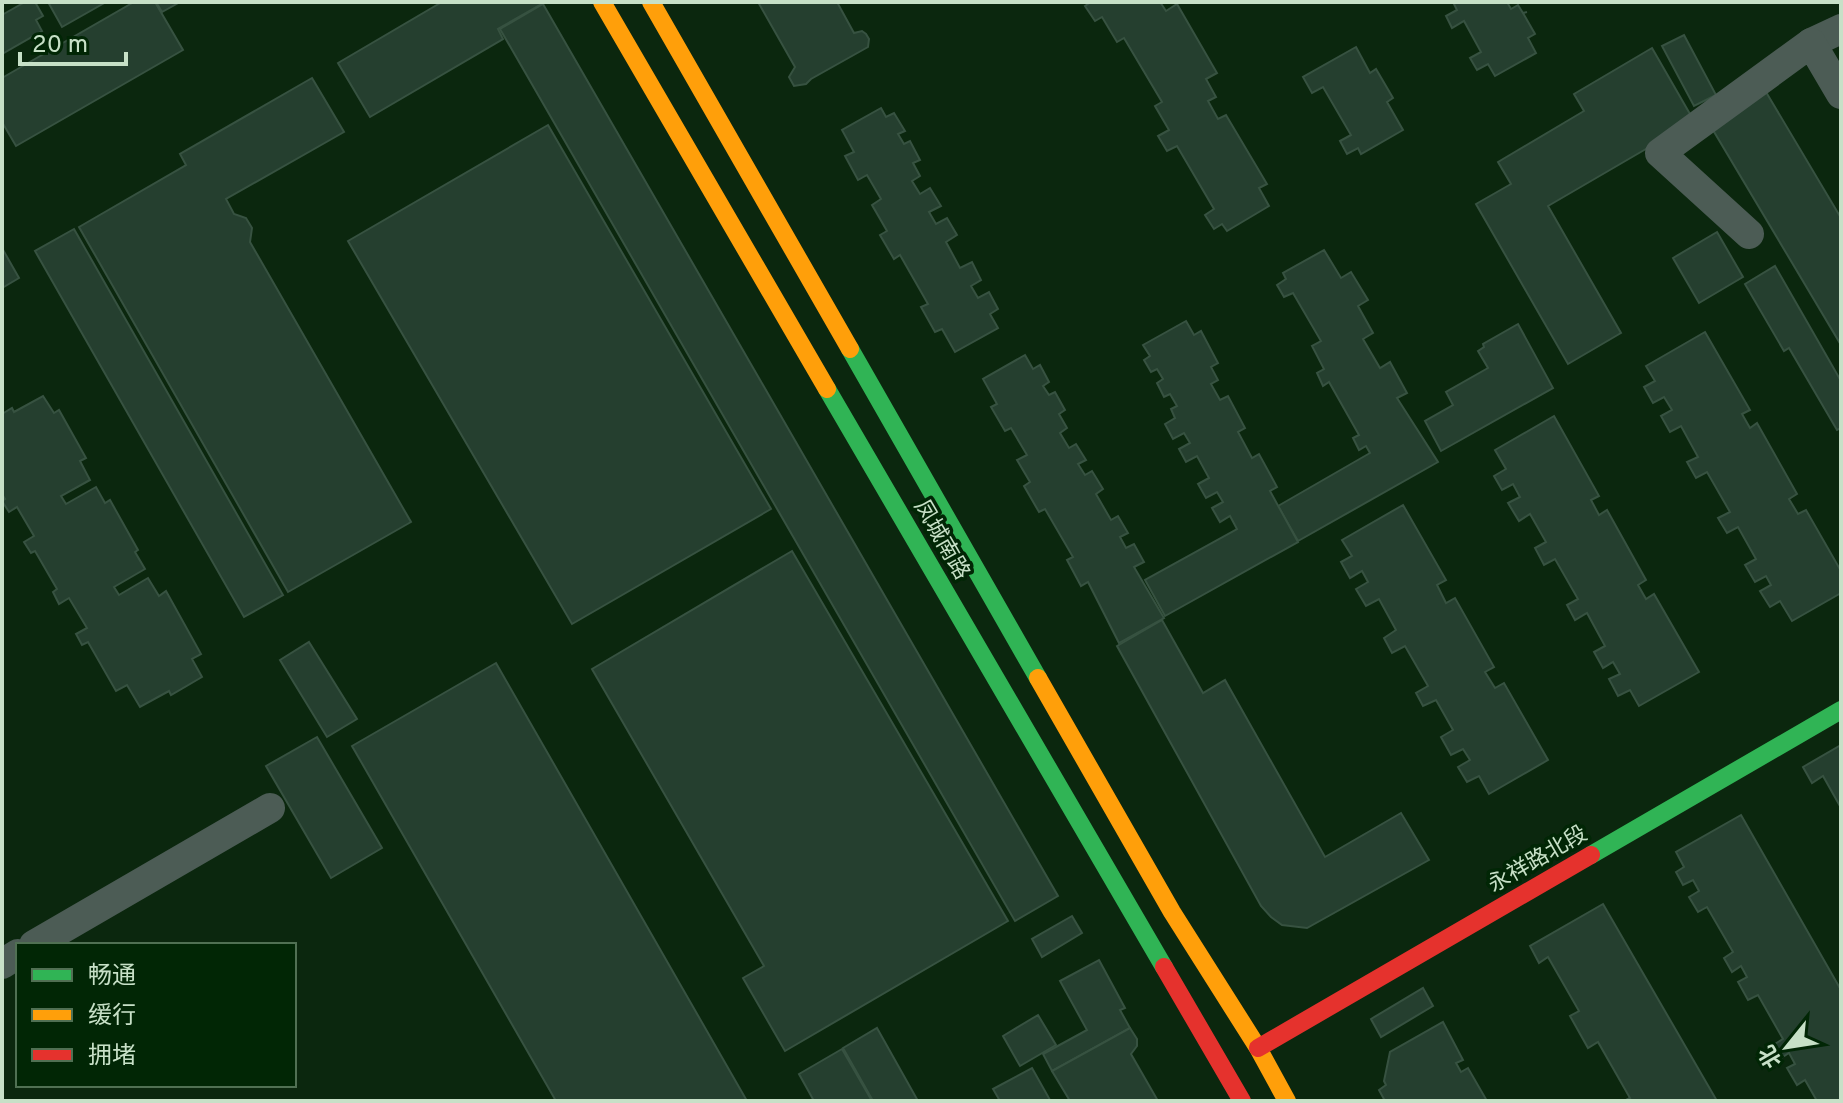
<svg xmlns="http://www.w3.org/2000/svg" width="1843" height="1103" viewBox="0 0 1843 1103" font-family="Overpass,'Noto Sans SC',sans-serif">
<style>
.building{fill:#253f2f;stroke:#375241;stroke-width:2}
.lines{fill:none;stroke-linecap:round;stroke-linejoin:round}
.street{stroke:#4c5c55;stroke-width:30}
.fast{stroke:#30b455;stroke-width:18}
.slow{stroke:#ff9f0a;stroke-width:18}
.jam{stroke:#e5322d;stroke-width:18}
.labels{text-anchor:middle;stroke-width:7;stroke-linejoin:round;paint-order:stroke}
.street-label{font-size:22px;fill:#c7e0c7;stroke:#012605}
</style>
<rect width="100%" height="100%" fill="#0b270e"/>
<g class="building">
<polygon points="25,2 35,2 43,16 36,20 42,31 2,54 2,15"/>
<polygon points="48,2 106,2 62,27"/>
<polygon points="134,2 155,2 183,50 16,146 2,122 2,78"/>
<polygon points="156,2 180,2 162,12"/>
<polygon points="442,2 545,2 498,29 503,39 370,117 338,63"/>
<polygon points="758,2 837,2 854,33 862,31 866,34 869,39 868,47 811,79 806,84 794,86 789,77 795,67"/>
<polygon points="1091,2 1160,2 1166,11 1177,4 1217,73 1206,79 1216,97 1208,101 1218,119 1226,115 1267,184 1259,188 1269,206 1227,231 1222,224 1214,229 1205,215 1214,209 1177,146 1167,151 1158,136 1169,130 1155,106 1162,102 1124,38 1117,42 1102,17 1095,21 1085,6"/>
<polygon points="1453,2 1507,2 1511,9 1518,5 1523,13 1527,12 1523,13 1535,34 1528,38 1536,53 1495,76 1488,64 1477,70 1470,58 1481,52 1464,21 1452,28 1446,16 1457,10"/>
<polygon points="543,4 1058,896 1015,921 500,29"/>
<polygon points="1684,35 1716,95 1694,106 1662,46"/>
<polygon points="1356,47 1370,73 1376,69 1393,98 1387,102 1403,130 1361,154 1358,148 1347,154 1340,141 1351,135 1323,87 1312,93 1303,77"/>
<polygon points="1652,48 1694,121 1548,206 1621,333 1568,364 1476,204 1511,184 1498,162 1584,111 1574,94"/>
<polygon points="312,78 344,132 226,199 234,214 246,218 252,228 250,242 411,522 288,592 79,227 186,165 180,154"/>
<polygon points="1766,92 1841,218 1841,345 1710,125"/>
<polygon points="881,108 886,117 894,113 905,131 898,134 904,144 910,141 920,160 913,163 920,176 912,181 920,194 930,188 941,206 929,212 936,224 947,218 957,235 946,242 960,268 972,262 981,280 971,286 978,298 989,292 998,309 990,314 998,328 955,352 942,329 935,332 921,307 928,304 900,255 894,259 880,235 887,231 872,205 881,199 867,175 858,180 845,156 854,152 842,130"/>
<polygon points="548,125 771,509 572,624 348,241"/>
<polygon points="74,229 283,595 244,617 35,251"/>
<polygon points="1717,232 1743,277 1699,303 1673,258"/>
<polygon points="2,248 19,278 2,288"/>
<polygon points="1324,250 1341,278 1351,272 1368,300 1358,306 1373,333 1363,339 1380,368 1390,362 1407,393 1397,398 1438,462 1298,541 1278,506 1370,453 1366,446 1359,450 1353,438 1359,435 1329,382 1323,386 1317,373 1324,369 1312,346 1321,341 1293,293 1284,297 1277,285 1286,279 1283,273"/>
<polygon points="1775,266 1841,381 1841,428 1837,430 1789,348 1784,351 1745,284"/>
<polygon points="1186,321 1194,335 1201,331 1218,363 1211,367 1218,380 1211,384 1220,400 1228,396 1245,428 1238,432 1252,458 1259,454 1277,487 1270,491 1298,542 1165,616 1145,580 1237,529 1230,516 1220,522 1212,508 1223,502 1217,492 1206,498 1198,484 1209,478 1197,456 1186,462 1179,449 1190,443 1184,433 1173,439 1165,424 1175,418 1171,409 1177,406 1170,394 1164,397 1157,383 1163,379 1157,369 1151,372 1144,360 1150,356 1143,345"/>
<polygon points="1518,324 1553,388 1441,451 1425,421 1453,405 1446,392 1488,368 1478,351 1484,347 1483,344"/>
<polygon points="1705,332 1750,410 1742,414 1750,428 1757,423 1797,494 1789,499 1798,514 1806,510 1841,571 1841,593 1792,621 1780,601 1770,607 1760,591 1771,585 1766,576 1755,582 1745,565 1756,559 1738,527 1727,533 1718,518 1730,512 1707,472 1696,478 1687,462 1698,457 1681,426 1670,432 1661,416 1672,410 1664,397 1653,403 1644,387 1655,381 1646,366"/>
<polygon points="1025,355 1033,369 1040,365 1049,382 1043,386 1049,395 1055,392 1065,410 1059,414 1067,428 1060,433 1069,448 1076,444 1086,460 1078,464 1085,475 1092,471 1103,489 1096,494 1111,520 1118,516 1128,533 1120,537 1126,548 1134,544 1144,562 1134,567 1164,618 1119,643 1088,582 1081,586 1067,560 1073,557 1045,509 1039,512 1024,486 1030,482 1017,460 1027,455 1011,428 1005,431 991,407 997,404 983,379"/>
<polygon points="43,396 54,413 59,410 86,458 80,461 90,480 61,496 66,504 96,487 105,503 110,500 138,550 135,552 145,569 114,587 119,595 148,578 159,596 166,591 201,654 192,659 202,677 171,695 169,691 140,707 127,685 116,691 88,642 82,645 76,634 87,628 69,598 59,604 53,592 57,589 35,551 31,553 24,542 34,536 17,507 9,512 2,501 5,499 2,494 2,414 12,408 14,412"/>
<polygon points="1554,416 1599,496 1591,500 1599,515 1607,510 1646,580 1638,585 1646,599 1654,594 1699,672 1639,706 1630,690 1618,696 1609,679 1620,674 1613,662 1603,668 1594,652 1605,646 1587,613 1575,620 1567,605 1578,599 1555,559 1544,565 1535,548 1546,542 1530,514 1519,521 1508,503 1520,497 1513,484 1502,490 1494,476 1506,469 1495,450"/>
<polygon points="1403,505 1446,580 1437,585 1446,603 1455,598 1494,667 1485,672 1495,688 1504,683 1548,760 1489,794 1479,776 1467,782 1458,767 1470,760 1463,749 1451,755 1441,737 1453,730 1436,700 1423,706 1416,693 1428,686 1405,646 1392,653 1384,638 1396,630 1379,599 1366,606 1356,589 1368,582 1362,571 1350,578 1341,562 1352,556 1342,540"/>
<polygon points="792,551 1008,921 785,1051 743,978 764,966 592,669"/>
<polygon points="1162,620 1203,693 1225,680 1325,857 1401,813 1429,860 1307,928 1282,925 1271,917 1261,906 1117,646"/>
<polygon points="309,642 357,719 327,737 280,660"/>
<polygon points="496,663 747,1101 556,1101 352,746"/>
<polygon points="317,737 382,848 331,878 266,766"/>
<polygon points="1841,745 1841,808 1823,776 1812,783 1803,767"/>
<polygon points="1741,815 1841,990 1841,1099 1838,1101 1817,1101 1805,1080 1797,1085 1787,1068 1795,1064 1789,1053 1781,1058 1773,1045 1783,1039 1758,995 1748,1000 1738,982 1747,977 1741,966 1732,972 1724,958 1733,952 1707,907 1698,912 1689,897 1699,891 1693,880 1683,885 1676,872 1684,867 1676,852"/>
<polygon points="1603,904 1717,1101 1624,1101 1630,1098 1598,1042 1588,1048 1570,1016 1579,1011 1548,957 1539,963 1530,946"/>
<polygon points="1072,916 1082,933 1042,957 1032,939"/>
<polygon points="1099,960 1125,1008 1120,1010 1130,1028 1052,1071 1043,1054 1087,1030 1060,981"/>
<polygon points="1423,988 1433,1006 1381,1037 1371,1019"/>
<polygon points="1038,1015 1056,1045 1020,1066 1003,1036"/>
<polygon points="1443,1022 1463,1060 1456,1063 1461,1072 1468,1068 1487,1101 1385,1101 1379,1090 1386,1085 1384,1081 1390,1052"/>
<polygon points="877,1028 918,1101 873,1101 843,1048"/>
<polygon points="1130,1028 1137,1039 1137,1046 1131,1054 1158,1101 1070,1101 1052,1071"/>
<polygon points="842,1049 872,1101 814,1101 799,1074"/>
<polygon points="1032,1068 1050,1100 1000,1101 993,1089"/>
</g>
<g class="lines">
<g class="street">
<polyline points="1811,43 1841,29"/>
<polyline points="1749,234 1660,153 1811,43 1841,94"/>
<polyline points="34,945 270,808"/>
<polyline points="2,964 18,954"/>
</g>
<g class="fast">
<polyline points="850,349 1038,678"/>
<polyline points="827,389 1164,967"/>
<polyline points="1591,855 1841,710"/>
</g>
<g class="slow">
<polyline points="602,2 827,389"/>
<polyline points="651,2 850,349"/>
<polyline points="1038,678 1172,912 1258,1048 1287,1101"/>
</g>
<g class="jam">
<polyline points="1164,967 1242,1101"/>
<polyline points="1258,1048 1591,855"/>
</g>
</g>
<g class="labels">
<g class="street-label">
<text transform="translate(943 539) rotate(60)" y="8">凤城南路</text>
<text transform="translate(1537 858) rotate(-30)" y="8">永祥路北段</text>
</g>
</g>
<rect width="1843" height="1103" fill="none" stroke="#c7e0c7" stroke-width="8"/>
<rect x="16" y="943" width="280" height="144" fill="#012605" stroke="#507053" stroke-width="2"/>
<rect x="32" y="969" width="40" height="12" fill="#30b455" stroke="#507053" stroke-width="2"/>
<text x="88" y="983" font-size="24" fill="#c7e0c7">畅通</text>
<rect x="32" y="1009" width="40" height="12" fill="#ff9f0a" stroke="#507053" stroke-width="2"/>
<text x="88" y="1023" font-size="24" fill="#c7e0c7">缓行</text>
<rect x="32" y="1049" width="40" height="12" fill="#e5322d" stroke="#507053" stroke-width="2"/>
<text x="88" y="1063" font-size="24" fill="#c7e0c7">拥堵</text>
<g transform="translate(1787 1047) rotate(240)" stroke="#012605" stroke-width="6" paint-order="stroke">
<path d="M0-6L14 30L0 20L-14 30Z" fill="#c7e0c7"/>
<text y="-12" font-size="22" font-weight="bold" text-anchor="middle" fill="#c7e0c7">北</text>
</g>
<path d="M20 52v12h106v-12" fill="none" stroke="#c7e0c7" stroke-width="4"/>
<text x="32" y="52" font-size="24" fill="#c7e0c7" stroke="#012605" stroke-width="6" paint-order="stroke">20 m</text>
</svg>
